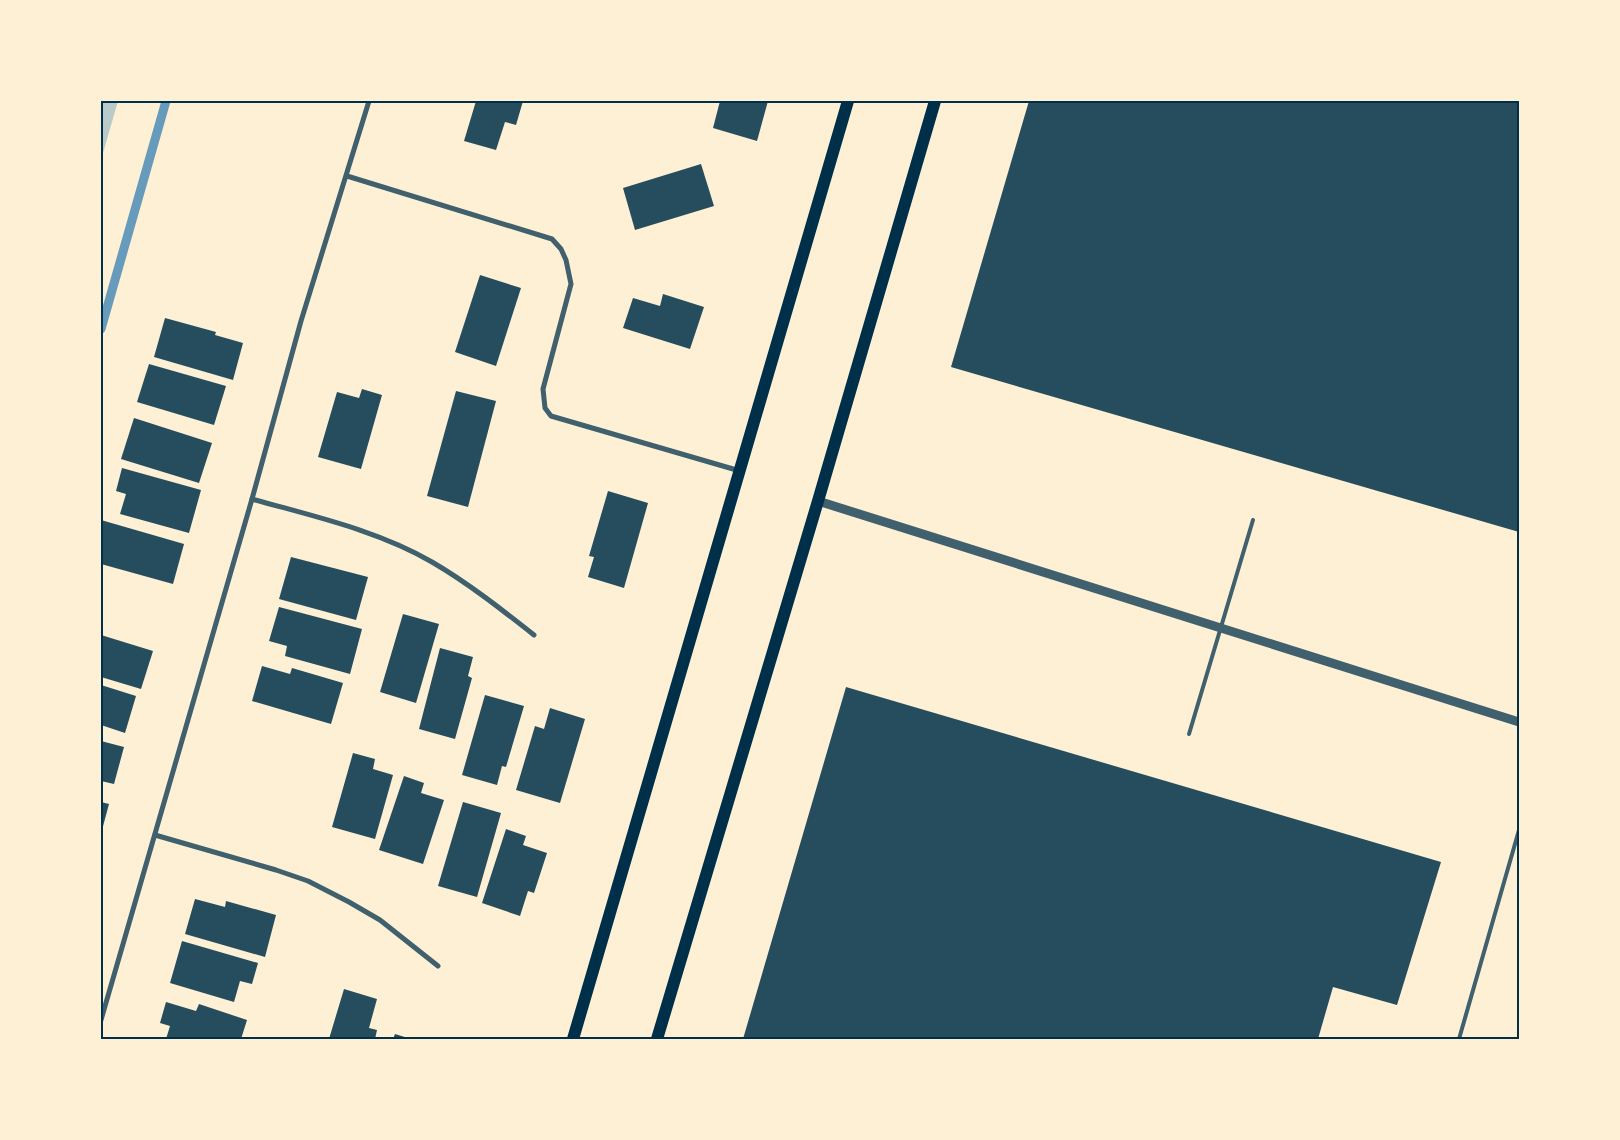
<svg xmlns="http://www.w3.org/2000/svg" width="1620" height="1140" viewBox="0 0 1620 1140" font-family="'Playfair Display',serif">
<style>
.green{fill:#b9caca}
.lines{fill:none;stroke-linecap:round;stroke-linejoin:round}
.stream{stroke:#669bbc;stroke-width:9}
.building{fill:#264d5e}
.service{stroke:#3f606c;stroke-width:4}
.minor{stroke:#3f606c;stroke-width:5}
.tertiary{stroke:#3f606c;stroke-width:9}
.primary{stroke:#003049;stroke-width:12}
.neatline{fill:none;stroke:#003049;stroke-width:2}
</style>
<rect width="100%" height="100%" fill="#fdf0d5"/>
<polygon class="green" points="101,101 118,101 101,160"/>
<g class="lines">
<polyline class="stream" points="101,329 166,101"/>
</g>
<g class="building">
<polygon points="476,101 523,101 516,125 505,122 496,150 464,141"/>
<polygon points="720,101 768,101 757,141 713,128"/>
<polygon points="1029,101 1519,101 1519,532 951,367"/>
<polygon points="701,164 714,206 635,230 623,188"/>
<polygon points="480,275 521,288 496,366 455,352"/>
<polygon points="663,294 704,307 690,349 623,328 633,298 660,306"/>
<polygon points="165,318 216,332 215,335 243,343 233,380 154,357"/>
<polygon points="149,364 226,386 214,425 137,402"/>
<polygon points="362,389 382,395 361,469 318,457 337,392 359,398"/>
<polygon points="456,391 496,401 468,507 427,496"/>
<polygon points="134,418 212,443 199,483 121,459"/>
<polygon points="122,468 201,490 189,533 120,514 126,494 116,491"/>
<polygon points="608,491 648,503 624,588 588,577 594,557 589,556"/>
<polygon points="101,520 184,544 173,584 101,564"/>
<polygon points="291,557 368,577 356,620 279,599"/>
<polygon points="279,607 362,629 350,674 285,656 287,646 269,641"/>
<polygon points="403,614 439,624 416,703 380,692"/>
<polygon points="101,635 153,651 141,689 101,677"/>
<polygon points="440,648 473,657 468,676 472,678 455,739 419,729"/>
<polygon points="262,666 290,674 292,668 343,683 331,724 252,701"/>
<polygon points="101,685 136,696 125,733 101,725"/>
<polygon points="846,687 1441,862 1397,1005 1333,987 1318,1039 743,1039"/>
<polygon points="485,695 524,706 506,767 502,766 497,785 462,775"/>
<polygon points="550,708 585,719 560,803 516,790 535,726 544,729"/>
<polygon points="101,741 124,747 114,784 101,781"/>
<polygon points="353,753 375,759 373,769 393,775 375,839 332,827"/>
<polygon points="404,776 424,783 421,793 444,800 423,864 379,850"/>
<polygon points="101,802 109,804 102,830 101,830"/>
<polygon points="463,802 501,813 477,897 438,886"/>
<polygon points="506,829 526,836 523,845 547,853 534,893 528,891 520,916 482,903"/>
<polygon points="195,899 225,907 226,901 276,915 265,957 185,934"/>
<polygon points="182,941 258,963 252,984 240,981 234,1002 170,983"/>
<polygon points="344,989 377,999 369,1028 377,1030 375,1039 329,1039"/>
<polygon points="166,1002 196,1011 199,1004 247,1020 241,1039 166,1039 170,1026 160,1023"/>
<polygon points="395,1034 408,1038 408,1039 393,1039"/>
</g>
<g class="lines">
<g class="service">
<polyline points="1189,734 1253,520"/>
<polyline points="1459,1039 1519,830"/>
</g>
<g class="minor">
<polyline points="347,176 552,239 561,249 566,260 571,284 543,389 545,408 551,416 740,471"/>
<path d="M252,499C312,516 377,530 432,562C468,583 501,609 534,635"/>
<polyline points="155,835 276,870 308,881 349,902 380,920 438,966"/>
<polyline points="101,1020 252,499 301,321 369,101"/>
</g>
<polyline class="tertiary" points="818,501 1519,722"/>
<g class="primary">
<polyline points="573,1039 848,101"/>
<polyline points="657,1039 818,501 935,101"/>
</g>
</g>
<rect width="1620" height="1140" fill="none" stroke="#fdf0d5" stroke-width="205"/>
<rect x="102" y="102" width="1416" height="936" class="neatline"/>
</svg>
